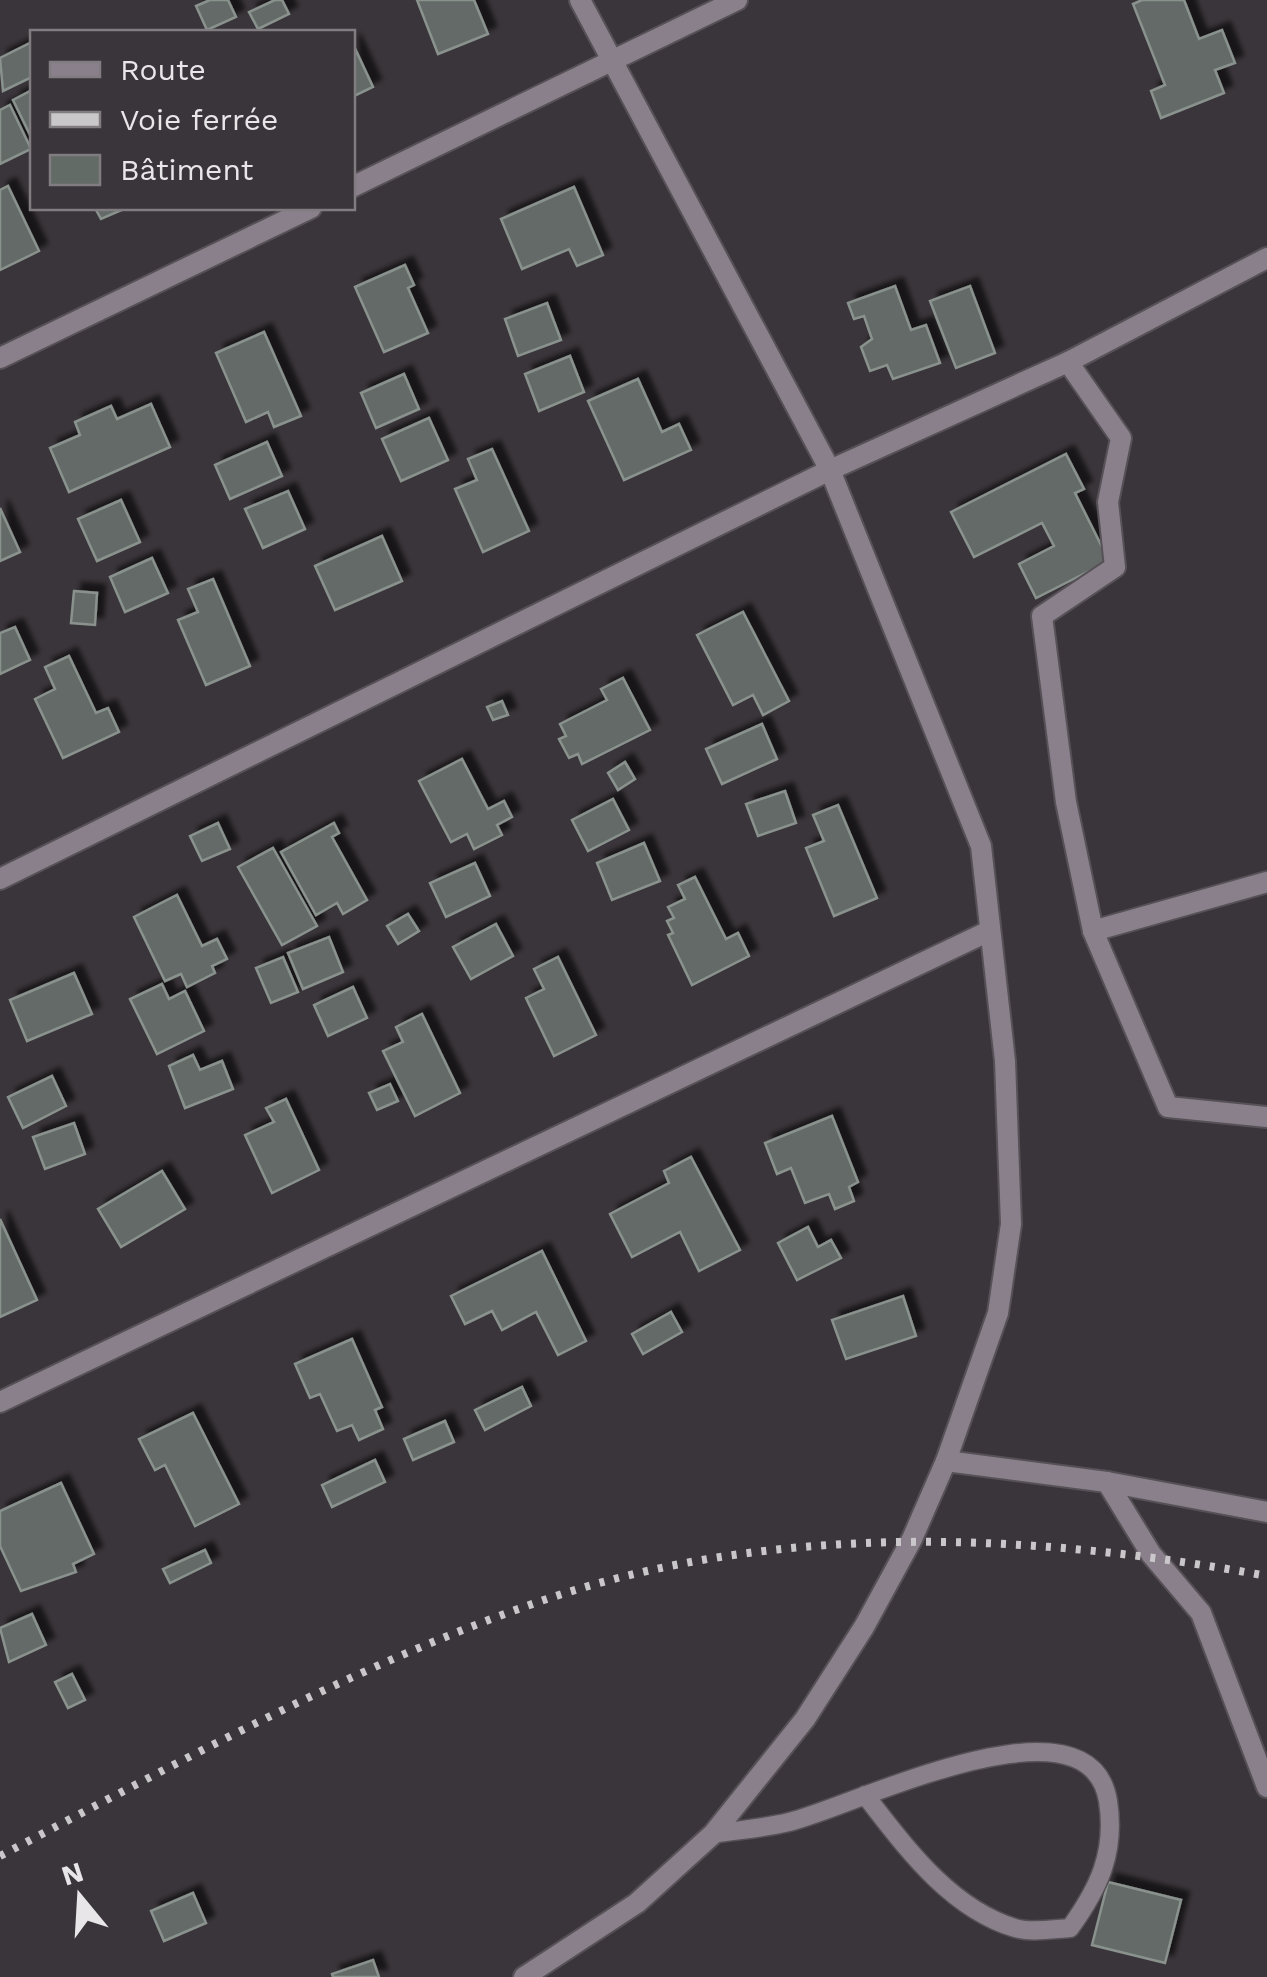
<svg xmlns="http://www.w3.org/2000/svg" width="1267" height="1977" viewBox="0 0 1267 1977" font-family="'Work Sans',sans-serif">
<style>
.building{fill:#636b67;stroke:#8a928e;stroke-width:2.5;filter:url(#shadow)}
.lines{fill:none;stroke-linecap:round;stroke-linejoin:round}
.service-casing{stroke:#565156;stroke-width:21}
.minor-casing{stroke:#565156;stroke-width:24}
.service{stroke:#8a808b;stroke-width:18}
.minor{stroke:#8a808b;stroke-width:20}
.rail{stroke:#cac7cb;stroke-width:8;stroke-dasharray:5 10;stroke-linecap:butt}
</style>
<defs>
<filter id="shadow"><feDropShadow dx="8" dy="-8" stdDeviation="2.5" flood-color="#0009"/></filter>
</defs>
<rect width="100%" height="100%" fill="#3a353a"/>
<g class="building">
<polygon points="210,0 228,0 236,17 207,30 196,6"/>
<polygon points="275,0 282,0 289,14 258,29 249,12"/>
<polygon points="417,0 474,0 488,34 438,54"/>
<polygon points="1142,0 1184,0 1199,39 1222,30 1235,63 1215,70 1224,93 1161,118 1151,91 1165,85 1133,4"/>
<polygon points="32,42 32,77 3,91 0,58"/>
<polygon points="352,42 373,87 352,97"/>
<polygon points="32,90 32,139 13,100"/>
<polygon points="10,105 31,149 0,164 0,110"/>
<polygon points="8,186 39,251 0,270 0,190"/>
<polygon points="574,187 603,255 577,266 569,249 522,269 501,219"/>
<polygon points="95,208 126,208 101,219"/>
<polygon points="405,265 414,285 408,288 428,333 384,352 355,287"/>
<polygon points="895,286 911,330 926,325 940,363 893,379 887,365 870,371 861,347 872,339 864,316 854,319 848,303"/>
<polygon points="970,286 995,353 956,368 930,301"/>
<polygon points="547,303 561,340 518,356 505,319"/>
<polygon points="264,332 301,416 274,427 268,412 246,422 216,353"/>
<polygon points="570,356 584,392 539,411 525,374"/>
<polygon points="404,374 419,409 376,428 361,393"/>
<polygon points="638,379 662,432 679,424 691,450 624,480 588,401"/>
<polygon points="151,404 170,447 69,492 50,448 80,435 75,422 111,406 117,419"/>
<polygon points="429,418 448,460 401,481 382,439"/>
<polygon points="267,442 282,476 230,499 215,465"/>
<polygon points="492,449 529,531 483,552 455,489 477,480 468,459"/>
<polygon points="1066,454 1084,489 1075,493 1109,561 1036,598 1019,564 1054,546 1042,523 974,557 951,512"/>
<polygon points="288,491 305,529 263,548 245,509"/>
<polygon points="121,500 140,542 97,561 78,519"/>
<polygon points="0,508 20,552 0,561"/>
<polygon points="382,536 402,581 335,610 315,566"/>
<polygon points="152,558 168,593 125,612 110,577"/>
<polygon points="213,579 250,666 206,685 178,620 198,612 188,589"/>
<polygon points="74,591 97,593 95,625 71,623"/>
<polygon points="743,612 789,701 763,715 753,695 733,705 697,635"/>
<polygon points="15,627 30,660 0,674 0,633"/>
<polygon points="69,656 96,713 108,708 119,732 63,758 35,699 55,689 45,667"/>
<polygon points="623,678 650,730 582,764 578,754 569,758 559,739 566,736 560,724 607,700 601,689"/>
<polygon points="502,701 508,715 493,720 487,707"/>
<polygon points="762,724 777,759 722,784 706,749"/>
<polygon points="462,759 488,809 504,801 512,817 497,825 502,835 474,849 467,834 451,842 419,781"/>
<polygon points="625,762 635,779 618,790 608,773"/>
<polygon points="785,791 796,823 758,836 746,804"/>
<polygon points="613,799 629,830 588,851 572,820"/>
<polygon points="838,805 877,898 834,916 806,848 824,841 813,815"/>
<polygon points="218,823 230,849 202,861 190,836"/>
<polygon points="334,823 339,833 332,837 367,900 343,914 337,903 316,915 281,852"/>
<polygon points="644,843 660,881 612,900 597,863"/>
<polygon points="273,848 317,926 282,945 238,867"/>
<polygon points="475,863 490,896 446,917 430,883"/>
<polygon points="695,877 726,939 738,933 749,956 692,985 668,935 673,933 667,921 674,918 668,907 685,899 678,885"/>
<polygon points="177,895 202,946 217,939 227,959 212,966 215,973 187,987 181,974 165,981 134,917"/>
<polygon points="408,914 419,931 398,944 387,926"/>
<polygon points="496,924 513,956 471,979 453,947"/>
<polygon points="329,937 343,972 303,989 288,953"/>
<polygon points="283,957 298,992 271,1003 256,968"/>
<polygon points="558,957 596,1035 554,1056 526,998 544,989 534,969"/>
<polygon points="74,973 92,1014 27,1041 10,1000"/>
<polygon points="162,984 169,999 185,991 204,1031 157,1054 130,999"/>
<polygon points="353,987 367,1018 328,1036 314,1005"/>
<polygon points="422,1014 460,1093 415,1116 383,1051 403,1042 396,1027"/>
<polygon points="193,1055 200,1070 222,1061 233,1089 185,1108 169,1066"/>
<polygon points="52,1076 66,1106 23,1128 8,1097"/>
<polygon points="390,1084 398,1101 377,1110 369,1093"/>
<polygon points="286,1099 319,1170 272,1193 245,1135 274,1122 266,1108"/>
<polygon points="832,1116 858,1182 849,1187 854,1201 835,1209 829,1194 805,1203 791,1168 777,1174 765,1143"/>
<polygon points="74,1123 85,1154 45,1169 33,1137"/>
<polygon points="691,1157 740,1250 699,1271 680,1232 632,1257 610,1214 669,1183 664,1171"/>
<polygon points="162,1171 185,1209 121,1247 98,1209"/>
<polygon points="0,1219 37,1300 0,1317"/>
<polygon points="808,1227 818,1247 831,1240 841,1258 797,1280 778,1243"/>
<polygon points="542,1251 586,1341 558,1355 536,1312 502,1330 492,1311 465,1324 451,1296"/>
<polygon points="903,1296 916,1336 846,1359 832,1320"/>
<polygon points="671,1312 682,1332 643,1354 632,1334"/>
<polygon points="352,1339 382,1407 375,1410 383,1429 359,1440 352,1425 337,1431 320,1394 310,1398 295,1364"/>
<polygon points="522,1387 531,1406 485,1430 475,1410"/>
<polygon points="193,1413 239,1504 195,1526 165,1465 155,1470 139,1439"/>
<polygon points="445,1421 454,1442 413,1460 404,1439"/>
<polygon points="375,1460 385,1482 332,1507 322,1485"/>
<polygon points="61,1483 94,1554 73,1564 76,1572 21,1591 0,1546 0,1511"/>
<polygon points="205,1550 211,1563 170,1583 163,1569"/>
<polygon points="32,1614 46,1645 9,1662 0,1628"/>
<polygon points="72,1674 85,1700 68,1708 55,1682"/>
<polygon points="1108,1882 1181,1900 1165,1963 1092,1945"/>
<polygon points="193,1893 206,1923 164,1941 151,1911"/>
<polygon points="373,1960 379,1977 333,1977 332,1974"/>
</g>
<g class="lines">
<defs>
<path id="service" d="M713,1834C738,1830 765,1828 789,1822C850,1808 1089,1686 1108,1801C1116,1852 1099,1888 1070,1928C1053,1929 1031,1933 1015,1928C949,1908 905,1846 865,1795"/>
<g id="minor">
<polyline points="352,187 737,0"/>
<polyline points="0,358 311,208"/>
<polyline points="1068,362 1121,438 1108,502 1115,567 1042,616 1066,802 1093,931 1168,1107 1267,1117"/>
<polyline points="0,879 830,470 1068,362 1267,258"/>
<polyline points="1093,931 1267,882"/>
<polyline points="0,1402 987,932"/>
<polyline points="946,1461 1107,1482 1267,1512"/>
<polyline points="1107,1482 1151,1554 1201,1613 1267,1787"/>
<polyline points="524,1977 637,1903 713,1834 805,1719 864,1627 912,1539 946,1461 998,1313 1011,1224 1005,1061 981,846 830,470 580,0"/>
</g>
</defs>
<use href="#service" class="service-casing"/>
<use href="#minor" class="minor-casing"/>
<use href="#service" class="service"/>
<use href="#minor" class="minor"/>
<path class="rail" d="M0,1856C176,1764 352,1666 541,1601C774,1521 1028,1532 1267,1576"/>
</g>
<rect x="30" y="30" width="325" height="180" fill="#3a353a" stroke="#807c80" stroke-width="2.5"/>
<rect x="50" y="62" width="50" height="15" fill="#8a808b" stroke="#807c80" stroke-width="2.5"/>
<text x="120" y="80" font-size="30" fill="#e9e6ea">Route</text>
<rect x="50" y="112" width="50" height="15" fill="#cac7cb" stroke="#807c80" stroke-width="2.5"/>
<text x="120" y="130" font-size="30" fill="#e9e6ea">Voie ferrée</text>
<rect x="50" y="155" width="50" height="30" fill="#636b67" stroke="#807c80" stroke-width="2.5"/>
<text x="120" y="180" font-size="30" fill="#e9e6ea">Bâtiment</text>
<g transform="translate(80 1897) rotate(342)" stroke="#3a353a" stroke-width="8" paint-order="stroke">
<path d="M0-8L18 38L0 25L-18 38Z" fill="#e9e6ea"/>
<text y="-15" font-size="28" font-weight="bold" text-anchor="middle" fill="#e9e6ea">N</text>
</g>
</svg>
